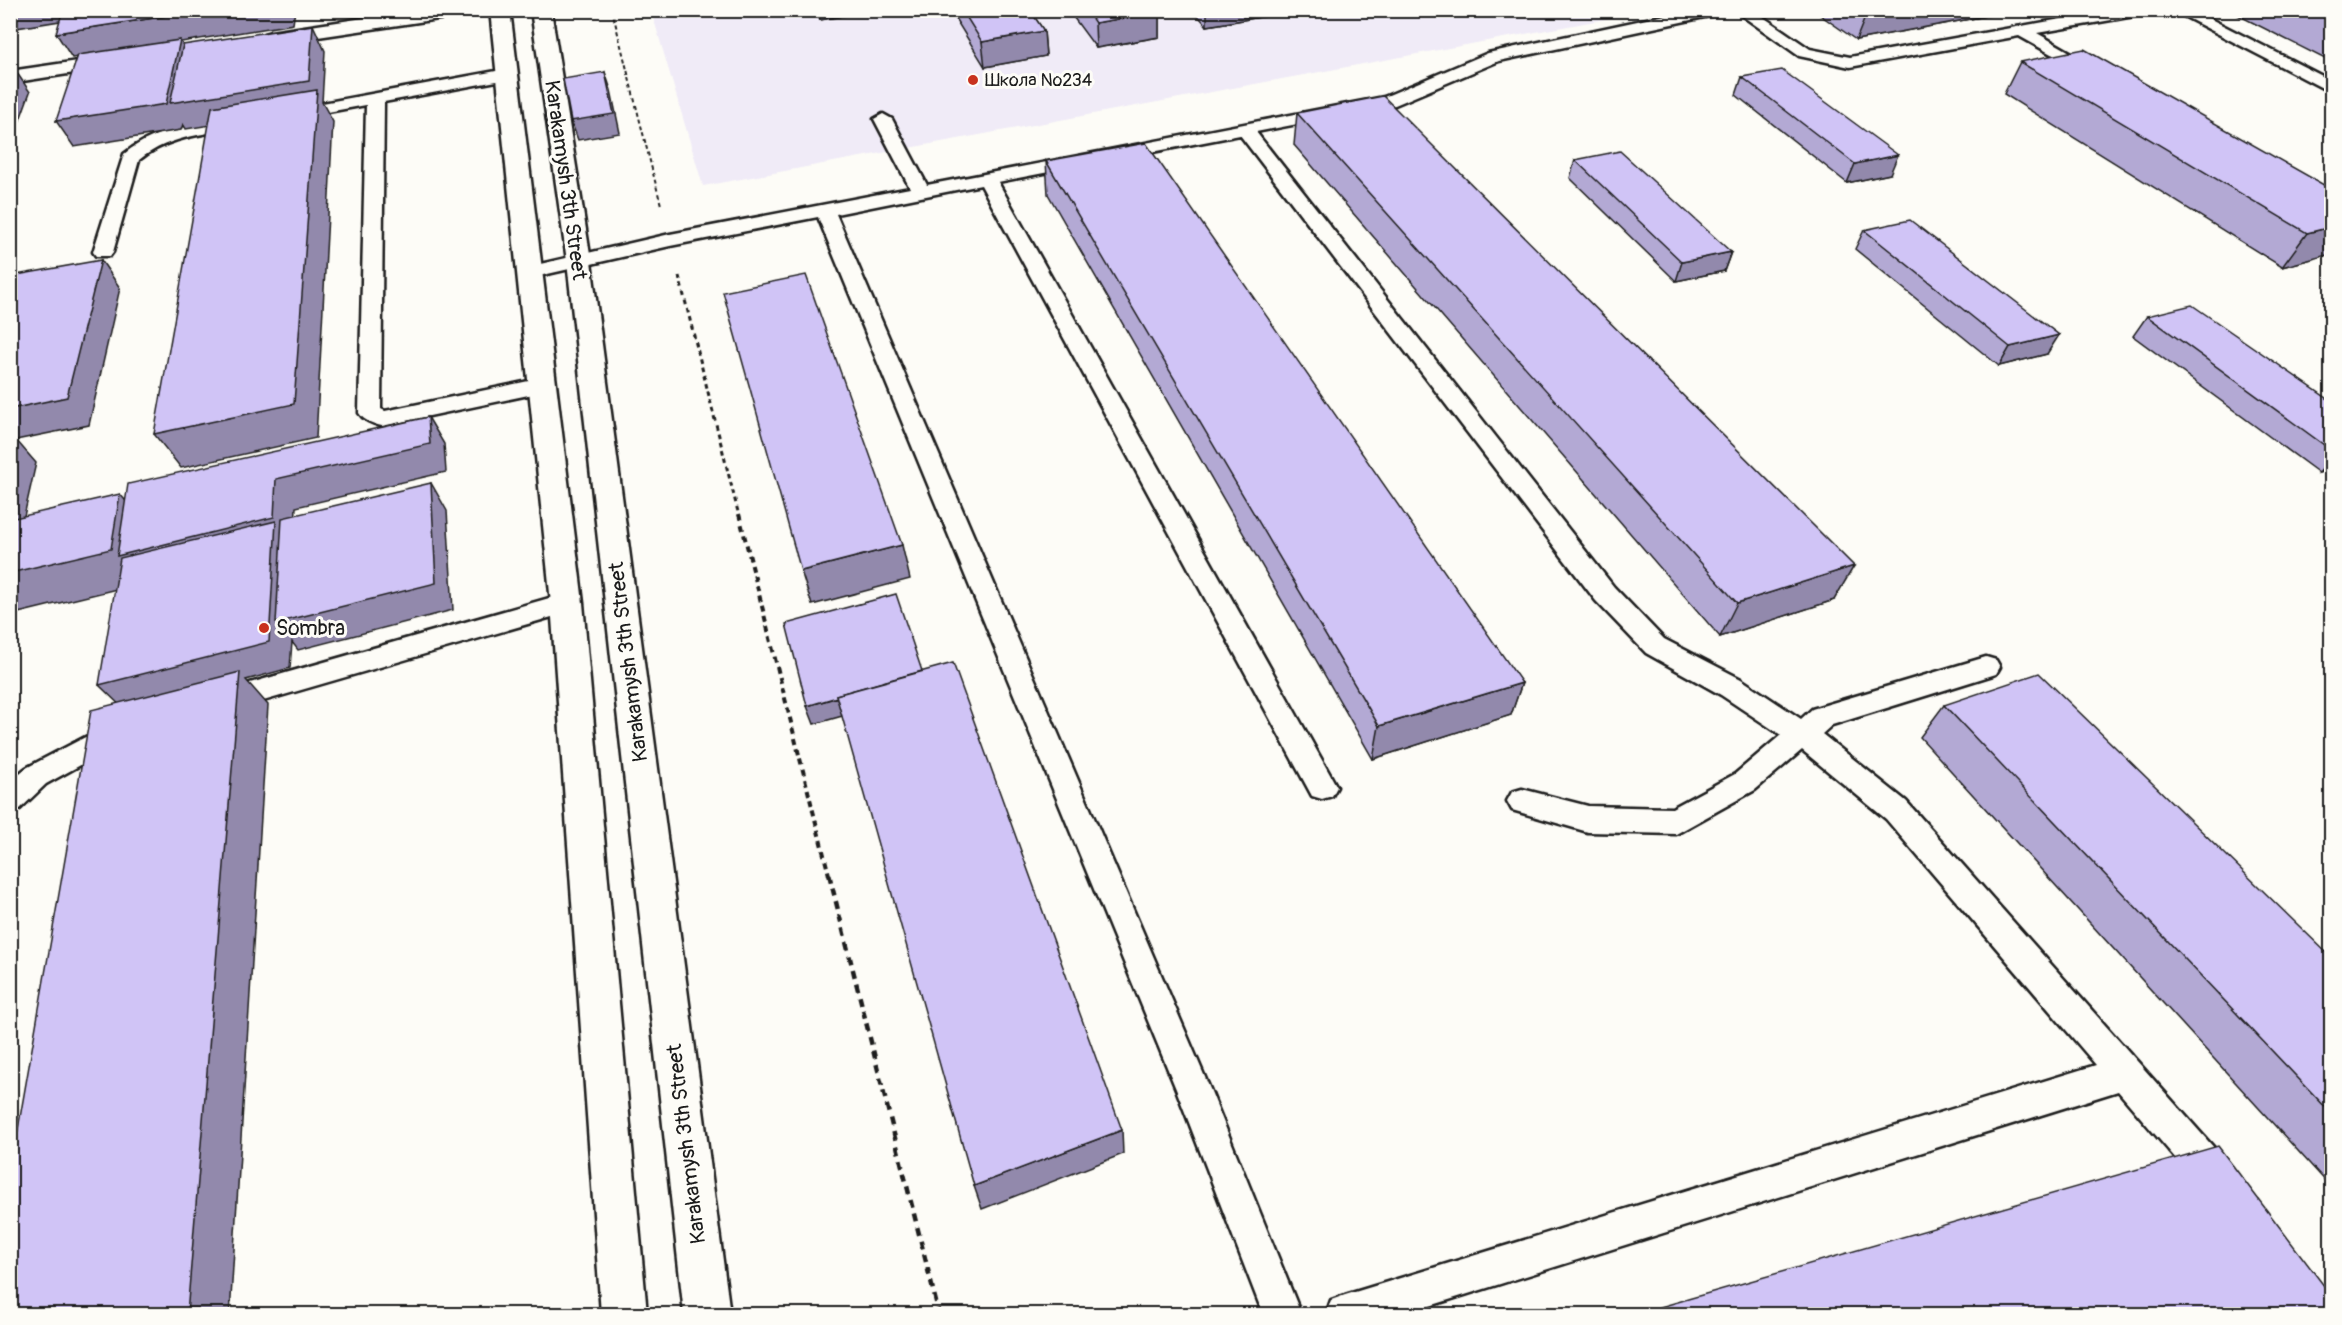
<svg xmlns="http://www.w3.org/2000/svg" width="2342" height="1325" viewBox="0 0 2342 1325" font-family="Pangolin,sans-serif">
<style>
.built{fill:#f0ebf7}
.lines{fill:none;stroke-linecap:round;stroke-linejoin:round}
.lane-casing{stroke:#1c1c1c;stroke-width:5}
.street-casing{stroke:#1c1c1c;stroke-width:5}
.secondary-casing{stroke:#1c1c1c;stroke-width:5}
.path-far3{stroke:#1c1c1c;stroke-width:2;stroke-dasharray:4 3;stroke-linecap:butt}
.path-far2{stroke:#1c1c1c;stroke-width:3;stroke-dasharray:4.5 4;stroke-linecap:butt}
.path-far1{stroke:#1c1c1c;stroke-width:4;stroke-dasharray:6 4.5;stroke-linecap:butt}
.path{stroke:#1c1c1c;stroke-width:4.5;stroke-dasharray:8 6;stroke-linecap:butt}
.lane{fill:#fdfcf7;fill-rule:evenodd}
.street{fill:#fdfcf7;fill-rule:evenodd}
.secondary{fill:#fdfcf7;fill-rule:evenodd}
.wall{fill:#b3a9d4;stroke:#1c1c1c;stroke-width:1.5}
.shaded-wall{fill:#9289ac;stroke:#1c1c1c;stroke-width:1.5}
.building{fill:#d0c4f6;stroke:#1c1c1c;stroke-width:1.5}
.poi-dot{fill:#c8321e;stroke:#fdfcf7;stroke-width:2}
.labels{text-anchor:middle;stroke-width:6;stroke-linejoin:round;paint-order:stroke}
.far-poi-label{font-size:18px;fill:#1c1c1c;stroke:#fdfcf7;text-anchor:start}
.street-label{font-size:21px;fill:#1c1c1c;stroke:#fdfcf7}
.poi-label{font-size:21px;fill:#1c1c1c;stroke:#fdfcf7;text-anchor:start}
</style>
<rect width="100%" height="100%" fill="#fdfcf7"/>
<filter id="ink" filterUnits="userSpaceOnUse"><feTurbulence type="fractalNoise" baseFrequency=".0167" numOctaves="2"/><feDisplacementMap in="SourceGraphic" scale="12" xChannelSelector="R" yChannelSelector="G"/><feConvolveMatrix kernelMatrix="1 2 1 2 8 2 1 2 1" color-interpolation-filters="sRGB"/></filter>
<g filter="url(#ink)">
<polygon class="built" points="651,10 1649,11 703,186"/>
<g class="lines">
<defs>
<g id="lane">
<polygon points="1689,10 1722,10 1714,15 1499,61 1395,105 1256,132 1614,587 1664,639 1741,679 1801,719 1812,709 1822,706 1986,657 1996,660 2000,667 1996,674 1832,725 1822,734 1906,801 2232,1168 2237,1181 2232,1194 2219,1199 2206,1194 2118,1091 1404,1314 1326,1314 1331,1300 1345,1295 2096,1065 1886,819 1802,750 1755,790 1676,834 1588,832 1512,810 1507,801 1512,792 1522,789 1588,806 1672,808 1735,774 1781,735 1721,695 1646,653 1596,601 1240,135 998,182 1332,778 1337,787 1332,796 1322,799 1312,796 981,185 836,214 1210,1089 1301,1314 1263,1314 1176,1089 818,217 670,246 530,278 523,276 520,272 523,268 670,234 910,188 874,119 883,114 892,119 927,185 1384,97 1488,53"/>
<polygon points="1734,10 1753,10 1810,49 1850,57 2111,10 2148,10 2140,15 2037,33 2098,68 2100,72 2092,77 2019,36 1850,67 1799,56"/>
<polygon points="2172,10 2193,10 2332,81 2332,93"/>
<path d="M507,69L515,74L513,78L384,102L381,409L385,411L543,378L551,380L554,385L551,390L543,392L382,426C373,424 364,421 359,413L366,105L290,119L281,114L290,109Z"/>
<path d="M243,117L252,122L249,126C210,135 172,133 139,160L113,252L110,256H96L93,252L124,154C158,126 201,124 243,117Z"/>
<polygon points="567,593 576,596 580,603 576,610 222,713 212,710 208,702 212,694 222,691"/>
<polygon points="116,721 126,724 130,732 126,740 46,784 20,809 10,812 10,781 26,768"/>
</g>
<g id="street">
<polygon points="417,10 468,10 459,16 271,44 264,42 261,38 264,34 271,32"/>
<polygon points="119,55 126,57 129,61 126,65 10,83 10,71"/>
</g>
<g id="secondary">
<polygon points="490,10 510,10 583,603 647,1314 601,1314 551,603"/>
<polygon points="531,10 551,10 591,261 730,1314 684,1314 567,261"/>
</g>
</defs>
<use href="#lane" class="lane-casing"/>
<use href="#street" class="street-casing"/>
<use href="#secondary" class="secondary-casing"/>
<polyline class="path-far3" points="612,10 661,205"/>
<polyline class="path-far2" points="679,276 739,516"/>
<polyline class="path-far1" points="739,514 829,875"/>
<polyline class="path" points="829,874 939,1314"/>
<use href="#lane" class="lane"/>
<use href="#street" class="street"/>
<use href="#secondary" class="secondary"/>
</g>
<g class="wall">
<polygon points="816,10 876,10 820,20"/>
<polygon points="950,10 1030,10 1044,31 1046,56 985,67"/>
<polygon points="1068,10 1157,10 1159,12 1159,37 1096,48"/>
<polygon points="1193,10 1272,10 1272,15 1207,26"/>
<polygon points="1813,10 2019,10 1856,40"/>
<polygon points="2228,10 2331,10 2331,62"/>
<polygon points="2020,62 2331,189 2331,254 2282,267 2004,94"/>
<polygon points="1742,77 1890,174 1847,183 1736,95"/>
<polygon points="1297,113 1834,600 1720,637 1294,145"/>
<polygon points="1575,160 1731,252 1724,271 1676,281 1570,178"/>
<polygon points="1046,161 1522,683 1511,715 1373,759 1048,194"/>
<polygon points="1864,230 2047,354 1999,366 1855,249"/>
<polygon points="2147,316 2331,401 2331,469 2319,473 2133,336"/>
<polygon points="1944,705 2331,957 2331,1187 1920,737"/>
</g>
<g class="shaded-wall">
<polygon points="10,10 70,10 66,20 10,29"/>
<polygon points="206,10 295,10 293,24 181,42 194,66 313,25 325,51 322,102 333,122 316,438 181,468 154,434 315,108 186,129 183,124 181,130 74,147 56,121 179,42 72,58 56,33"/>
<polygon points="819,10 876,10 820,20"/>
<polygon points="1207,10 1272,10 1272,15 1207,26"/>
<polygon points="1868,10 2019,10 1856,40"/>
<polygon points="1159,12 1159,37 1096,48 1095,23"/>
<polygon points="1044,31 1046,56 985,67 982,42"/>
<polygon points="13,67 30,92 10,147 10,72"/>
<polygon points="605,72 611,90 620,133 578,140 571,121"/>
<polygon points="1898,155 1890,174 1847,183 1855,164"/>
<polygon points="2331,227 2331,254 2282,267 2307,233"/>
<polygon points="1731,252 1724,271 1676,281 1682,262"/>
<polygon points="101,260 120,288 89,425 16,440 36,463 14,560 10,556 10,409"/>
<polygon points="2059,335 2047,354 1999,366 2010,347"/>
<polygon points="428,417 444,444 446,472 296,507 294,545 431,483 447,511 453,610 298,650 292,642 290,668 246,680 268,705 230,1314 187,1314 126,711 99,685 141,583 10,615 10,573 120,494 148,528 276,479"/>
<polygon points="2331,459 2331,469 2319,473"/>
<polygon points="902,545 910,579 812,605 801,571"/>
<polygon points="1854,566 1834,600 1720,637 1737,603"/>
<polygon points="923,673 927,692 814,724 807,706"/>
<polygon points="1522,683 1511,715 1373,759 1379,726"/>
<polygon points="1122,1130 1123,1154 982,1209 974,1186"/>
</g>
<g class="building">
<polygon points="63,10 206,10 56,33"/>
<polygon points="962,10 1030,10 1044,31 982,42"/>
<polygon points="1086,10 1157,10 1159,12 1095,23"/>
<polygon points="2310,10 2331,10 2331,21"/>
<polygon points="313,25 309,81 170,103 183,45"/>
<polygon points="180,40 166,104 56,121 78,55"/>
<polygon points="2084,49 2331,189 2331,227 2307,233 2020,62"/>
<polygon points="1782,70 1898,155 1855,164 1742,77"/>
<polygon points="605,72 614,114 571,121 563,79"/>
<polygon points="317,90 294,404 154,434 212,107"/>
<polygon points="1383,96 1854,566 1737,603 1297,113"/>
<polygon points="1146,143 1522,683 1379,726 1046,161"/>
<polygon points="1620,151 1731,252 1682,262 1575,160"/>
<polygon points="1910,220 2059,335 2010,347 1864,230"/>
<polygon points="101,260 67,397 10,409 11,276"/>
<polygon points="806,275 902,545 801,571 723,292"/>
<polygon points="2192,305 2331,401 2331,450 2147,316"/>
<polygon points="428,417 430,444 276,479 274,517 117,556 128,484"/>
<polygon points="431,483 436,583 276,623 282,518"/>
<polygon points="120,494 111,549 10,573 10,519"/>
<polygon points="276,521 269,642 99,685 120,558"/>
<polygon points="896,594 922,671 836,695 837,697 807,706 786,624"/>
<polygon points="953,663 1122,1130 974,1186 836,695"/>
<polygon points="240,672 187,1314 10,1314 10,1175 91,710"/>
<polygon points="2039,673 2331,957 2331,1113 1944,705"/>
<polygon points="2218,1146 2331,1295 2331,1314 1636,1314"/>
</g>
</g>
<g class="poi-dot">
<circle cx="973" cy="80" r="6"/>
<circle cx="264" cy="628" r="6"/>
</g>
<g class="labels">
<g class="far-poi-label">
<text x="985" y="86">Школа №234</text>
</g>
<g class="street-label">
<text transform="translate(566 180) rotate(82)" y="7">Karakamysh 3th Street</text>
<text transform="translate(628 662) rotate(-97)" y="7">Karakamysh 3th Street</text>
<text transform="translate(686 1144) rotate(-97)" y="7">Karakamysh 3th Street</text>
</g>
<g class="poi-label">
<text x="276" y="635">Sombra</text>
</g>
</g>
<rect width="2342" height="1325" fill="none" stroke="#fdfcf7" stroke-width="36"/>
<rect x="18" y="18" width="2306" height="1289" fill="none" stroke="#1c1c1c" stroke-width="2" filter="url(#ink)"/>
</svg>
